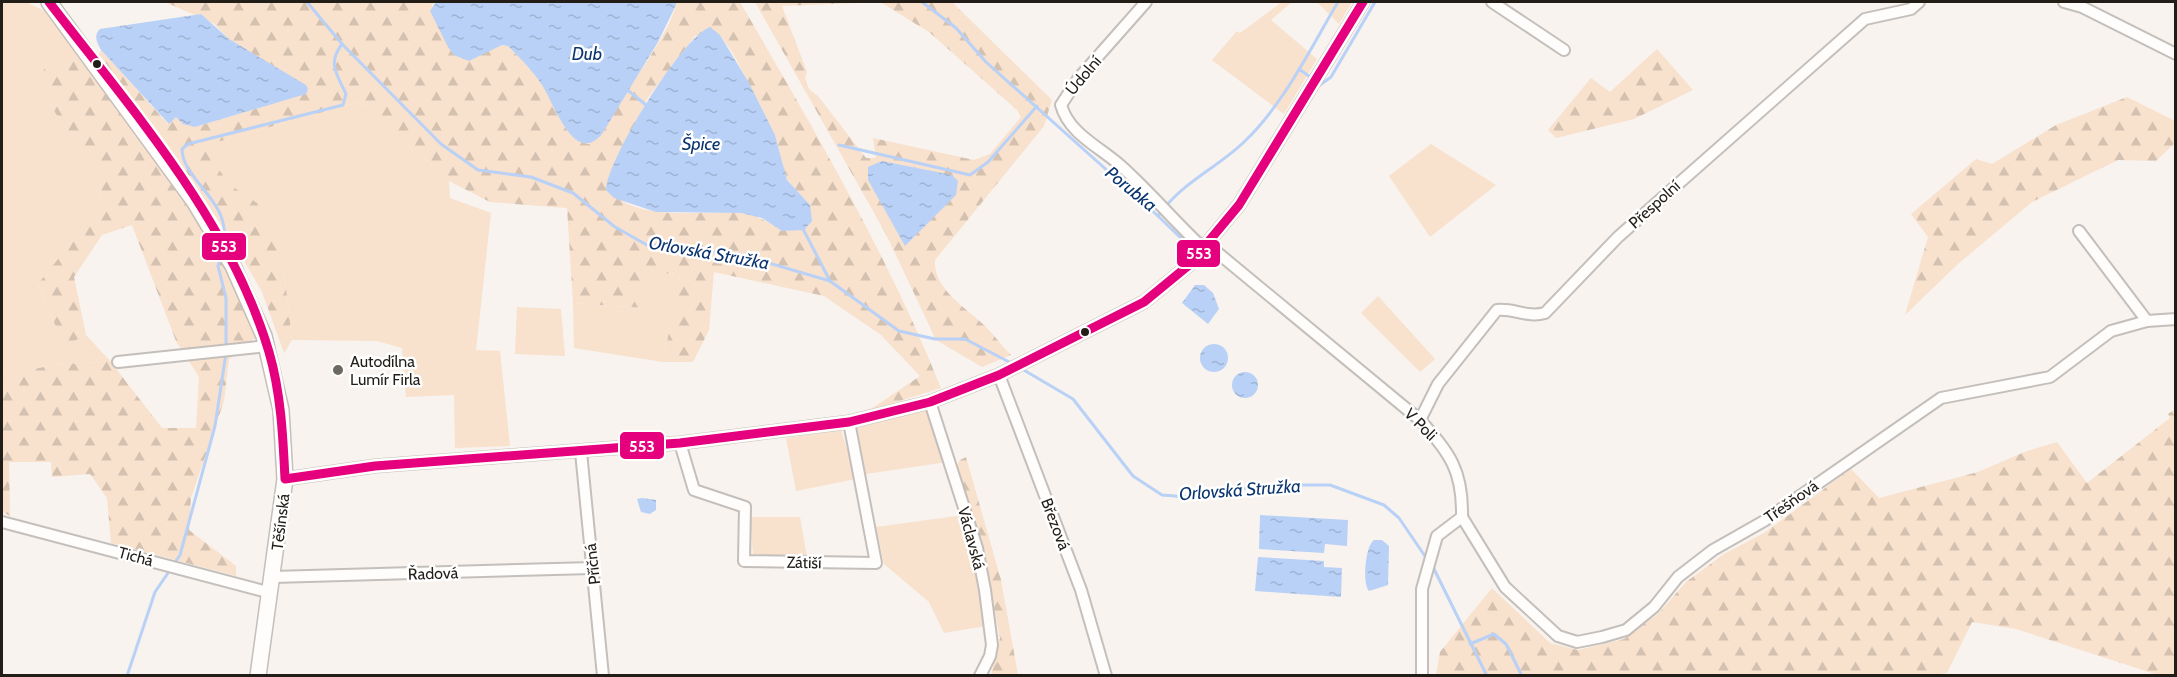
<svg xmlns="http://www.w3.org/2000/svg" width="2177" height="677" viewBox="0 0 2177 677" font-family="Cabin,sans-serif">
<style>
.grass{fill:#f8e1cd}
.forest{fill:url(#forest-firs);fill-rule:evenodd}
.water{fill:url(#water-ripples)}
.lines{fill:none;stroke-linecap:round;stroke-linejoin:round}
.stream{stroke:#b9d1f6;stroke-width:3}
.minor-casing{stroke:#c4bfba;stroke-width:14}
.tertiary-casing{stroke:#c4bfba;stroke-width:15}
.secondary-casing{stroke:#c4bfba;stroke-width:18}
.minor{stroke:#fefdfc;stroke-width:10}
.tertiary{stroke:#fefdfc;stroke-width:12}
.secondary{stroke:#fefdfc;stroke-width:15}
.bus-1-casing{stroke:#fff;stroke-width:14}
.bus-1{stroke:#e5007d;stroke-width:9}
.bus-dot{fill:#231d18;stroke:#fff;stroke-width:2}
.poi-dot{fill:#6e6863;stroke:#fff;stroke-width:2}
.labels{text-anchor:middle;stroke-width:5;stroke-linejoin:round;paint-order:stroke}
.street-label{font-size:16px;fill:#231d18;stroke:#fff}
.poi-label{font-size:16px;fill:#231d18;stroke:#fff;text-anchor:start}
.water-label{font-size:18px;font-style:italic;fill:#0b3570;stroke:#fff}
.line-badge{stroke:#fff;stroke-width:2}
.badge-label{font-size:16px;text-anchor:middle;font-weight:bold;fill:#fff}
</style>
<defs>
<pattern id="forest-firs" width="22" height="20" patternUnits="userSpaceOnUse" patternTransform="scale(1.5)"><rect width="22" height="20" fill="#f8e1cd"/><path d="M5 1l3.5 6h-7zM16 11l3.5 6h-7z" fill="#d4c1af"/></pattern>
<pattern id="water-ripples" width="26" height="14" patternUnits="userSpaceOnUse" patternTransform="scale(1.5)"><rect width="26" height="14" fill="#b9d1f6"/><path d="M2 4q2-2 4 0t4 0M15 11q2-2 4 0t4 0" fill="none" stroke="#9fb3d2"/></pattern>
</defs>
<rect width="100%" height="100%" fill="#f8f3ee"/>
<g class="grass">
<polygon points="2,2 26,2 45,11 79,56 35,83 101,180 100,207 38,285 64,345 86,335 110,361 53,365 2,376"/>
<polygon points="1282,2 1292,2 1271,20 1317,59 1284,114 1212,60 1237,31 1240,33"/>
<polygon points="1317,2 1352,2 1339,24"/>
<polygon points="355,103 369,106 393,141 417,150 449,181 450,198 491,213 476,350 500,351 510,446 455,448 454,395 406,397 402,348 377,341 292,340 282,253 257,203 229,184 202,146"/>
<polygon points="1431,144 1496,185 1430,237 1389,176"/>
<polygon points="645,269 680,276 663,362 574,348 573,303 643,308"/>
<polygon points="1378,296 1435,359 1420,372 1361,313"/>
<polygon points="517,307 561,309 565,356 515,354"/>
<polygon points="926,409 947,462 866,474 857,428"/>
<polygon points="841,430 856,479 796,491 786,438"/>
<polygon points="964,515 992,625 944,633 929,602 884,564 876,527"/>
<polygon points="750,517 800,517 807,557 753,554"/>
</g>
<g class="forest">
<path d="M165,2H436L431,5L490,50L502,45L508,46C520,58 533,71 543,86C555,104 563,141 589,144C607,120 676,27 676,2H740C813,128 887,253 941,388L868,411L920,376L881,335L824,296L714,272L709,330L693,362H663L680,276L645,269L644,308L573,303L567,208L490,202L449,181L417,150L393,141L369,106L355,103L203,146L229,184L257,203L282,253L292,340L284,353L262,292L235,245L194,185L99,55L101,50L168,124L176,117L195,127L305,94L308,89L229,39L213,23ZM720,35L734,55L775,135L787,180L810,205L782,231C769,222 757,215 740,213C701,210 631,224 606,186L647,99L695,36Z"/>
<path d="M755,2H952L1052,100L1044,126L935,260C933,290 967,308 985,326C994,335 1002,346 1011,355L982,367L936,340L886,234ZM880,2L929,32L1017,110L1021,117L990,154L974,160L873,138L876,158H866L818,96L809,89L805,78L807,72L782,6ZM868,167L905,246L869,180Z"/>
<polygon points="1657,49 1693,90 1634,119 1556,138 1548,130 1591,78 1610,92"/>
<polygon points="79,56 187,205 232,275 259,335 229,359 224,401 191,498 189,530 236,566 236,576 111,543 107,498 90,474 52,477 51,462 9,462 10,516 2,512 2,376 53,365 110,361 162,428 196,428 199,377 176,341 132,225 102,235 74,277 86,335 64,346 38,284 100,207 101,180 35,83 52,58"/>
<polygon points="2127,97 2175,121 2175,143 2156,161 2118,160 2032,202 1958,264 1905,315 1928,237 1911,214 1976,159 1992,164 2056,125"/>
<polygon points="2175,409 2175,675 2158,675 2016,629 1972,622 1947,673 1933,675 1436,675 1440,652 1492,588 1550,643 1578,650 1624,639 1658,614 1686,582 1724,554 1764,533 1851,469 1879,498 1978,472 2027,451 2057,442 2087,483 2170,418 2168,414"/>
<polygon points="966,457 1001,580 1018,675 991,675 1000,638 982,550 956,467 960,460"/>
</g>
<g class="water">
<path d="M436,2H676V5L658,42L602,134C574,167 554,103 542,85C533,71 520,58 508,46L502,45L469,61L454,55L448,47L430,11Z"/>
<path d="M201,14L229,39L306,85L308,89L306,94L195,127L183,124L176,117L169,124L101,50C97,42 93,36 100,29Z"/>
<path d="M710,27L720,35L749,83L775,135L787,180L810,205L812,221L804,230L782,231L762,218L741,213L656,212L614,198L606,190C607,160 681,38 710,27Z"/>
<polygon points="882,161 952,175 958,181 956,195 905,246 868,180 868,167"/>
<polygon points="1195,285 1204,285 1213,293 1219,309 1208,324 1182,303"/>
<circle cx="1214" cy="358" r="14"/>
<circle cx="1245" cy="385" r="13"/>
<polygon points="642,498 656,500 656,510 650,514 641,512 637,499"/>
<polygon points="1260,515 1348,520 1347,546 1325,544 1324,553 1259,549"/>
<path d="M1374,540H1382L1389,546L1388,585L1369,591C1362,584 1365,546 1374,540Z"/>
<polygon points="1258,557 1324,561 1324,567 1342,568 1341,597 1255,591"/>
</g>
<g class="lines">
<g class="stream">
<polyline points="307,2 342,44 441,144 478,170 531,177 573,193 615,227 647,245 738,254 830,281 899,331 935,339 965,339 1013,364"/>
<polyline points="922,2 956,28 986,62 1158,216 1162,211"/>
<polyline points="1299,69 1313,79"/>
<polyline points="1318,83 1320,85 1331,77 1375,2"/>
<polyline points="625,88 646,105"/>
<polyline points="839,145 970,175 988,162 1037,106"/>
<path d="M1166,206C1188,180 1219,166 1244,142C1284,104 1310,49 1338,2"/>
<polyline points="1158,216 1186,243"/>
<polyline points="802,227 830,281"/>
<path d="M223,241C232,202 182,180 182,149L188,144L343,105L346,94C337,74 327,64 342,44"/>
<polyline points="220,256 218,266 226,298 226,347"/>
<polyline points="1022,369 1073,399 1133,476 1162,495 1188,497 1267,485 1330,485 1384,505 1399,518 1427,559"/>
<polyline points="174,564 180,555 215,426 226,353"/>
<polyline points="1433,567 1487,676"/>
<polyline points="1470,644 1494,634 1506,644 1522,676"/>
<polyline points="127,676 155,592 170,570"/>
</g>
<defs>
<g id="minor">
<path d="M1146,2L1078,79L1061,105C1069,134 1100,147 1121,166C1150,192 1175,222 1203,248"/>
<polyline points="1492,2 1564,50"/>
<polyline points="2064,2 2082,7 2176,54"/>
<polyline points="2079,231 2147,321"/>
<path d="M1207,244L1420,420C1450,454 1463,470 1462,517L1437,536L1422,589V676"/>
<polyline points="118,362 267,346"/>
<polyline points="999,375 1081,590 1106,676"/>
<polyline points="930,402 977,548 985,590 992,645 990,656 980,676"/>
<path d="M1420,420L1438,384L1497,310C1514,308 1527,318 1545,313L1618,237L1865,19L1911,9L1919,2"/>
<polyline points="680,443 694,490 745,507 744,561 876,563 849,422"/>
<polyline points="581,452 603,676"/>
<polyline points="1462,517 1505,587 1558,636 1577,642 1602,637 1626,630 1654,607 1678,577 1713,550 1764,521 1941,398 2050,377 2111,331 2147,321 2176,319"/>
<polyline points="2,522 271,593"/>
<polyline points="273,577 592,568"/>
</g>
<polyline id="tertiary" points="285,479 375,466 680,443 849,422 930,402 999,375 1144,302 1189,265 1239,205 1363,2"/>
<polyline id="secondary" points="49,2 194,201 233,266 264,336 281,410 285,479 258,676"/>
</defs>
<use href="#minor" class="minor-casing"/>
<use href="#tertiary" class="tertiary-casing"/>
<use href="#secondary" class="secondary-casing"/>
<use href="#minor" class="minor"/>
<use href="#tertiary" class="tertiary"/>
<use href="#secondary" class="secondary"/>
<defs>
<path id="bus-1" d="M49,2C131,109 230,220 269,352C281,393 283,437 285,479L375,466L680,443L849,422L930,402L999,375L1144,302L1189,265L1239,205L1363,2"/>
</defs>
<use href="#bus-1" class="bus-1-casing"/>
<use href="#bus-1" class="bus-1"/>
</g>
<g class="bus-dot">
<circle cx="97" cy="64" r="5"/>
<circle cx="1085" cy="332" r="5"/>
</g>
<circle class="poi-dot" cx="338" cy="370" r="6"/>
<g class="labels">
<g class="street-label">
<text transform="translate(1083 75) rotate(-50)" y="6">Údolní</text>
<text transform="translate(1654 204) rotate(-42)" y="6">Přespolní</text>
<text transform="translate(1421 424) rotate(45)" y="6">V Poli</text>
<text transform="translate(1791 501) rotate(-35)" y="6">Třešňová</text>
<text transform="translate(280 522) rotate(-83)" y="6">Těšínská</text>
<text transform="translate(1056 524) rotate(69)" y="6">Březová</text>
<text transform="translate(972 538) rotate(75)" y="6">Václavská</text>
<text transform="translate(136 556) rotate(15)" y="6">Tichá</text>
<text transform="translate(804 562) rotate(1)" y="6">Zátiší</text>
<text transform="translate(592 564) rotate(-96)" y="6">Příčná</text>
<text transform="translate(433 573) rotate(-2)" y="6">Řadová</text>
</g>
<g class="poi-label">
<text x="350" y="367">Autodílna<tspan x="350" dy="18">Lumír Firla</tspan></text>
</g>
<g class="water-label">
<text x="587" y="60">Dub</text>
<text x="701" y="150">Špice</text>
<text transform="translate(1131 189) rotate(39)" y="6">Porubka</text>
<text transform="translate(709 253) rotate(10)" y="6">Orlovská Stružka</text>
<text transform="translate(1240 490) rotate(-4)" y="6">Orlovská Stružka</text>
</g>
</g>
<g class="line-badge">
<rect x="201" y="232" width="46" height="29" rx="6" fill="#e5007d"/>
<rect x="1176" y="239" width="45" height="29" rx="6" fill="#e5007d"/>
<rect x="619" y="431" width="46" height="29" rx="6" fill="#e5007d"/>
</g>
<g class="badge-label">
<text x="224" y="252">553</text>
<text x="1199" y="259">553</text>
<text x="642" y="452">553</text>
</g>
<rect width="2177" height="677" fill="none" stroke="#231d18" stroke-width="6"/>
</svg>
